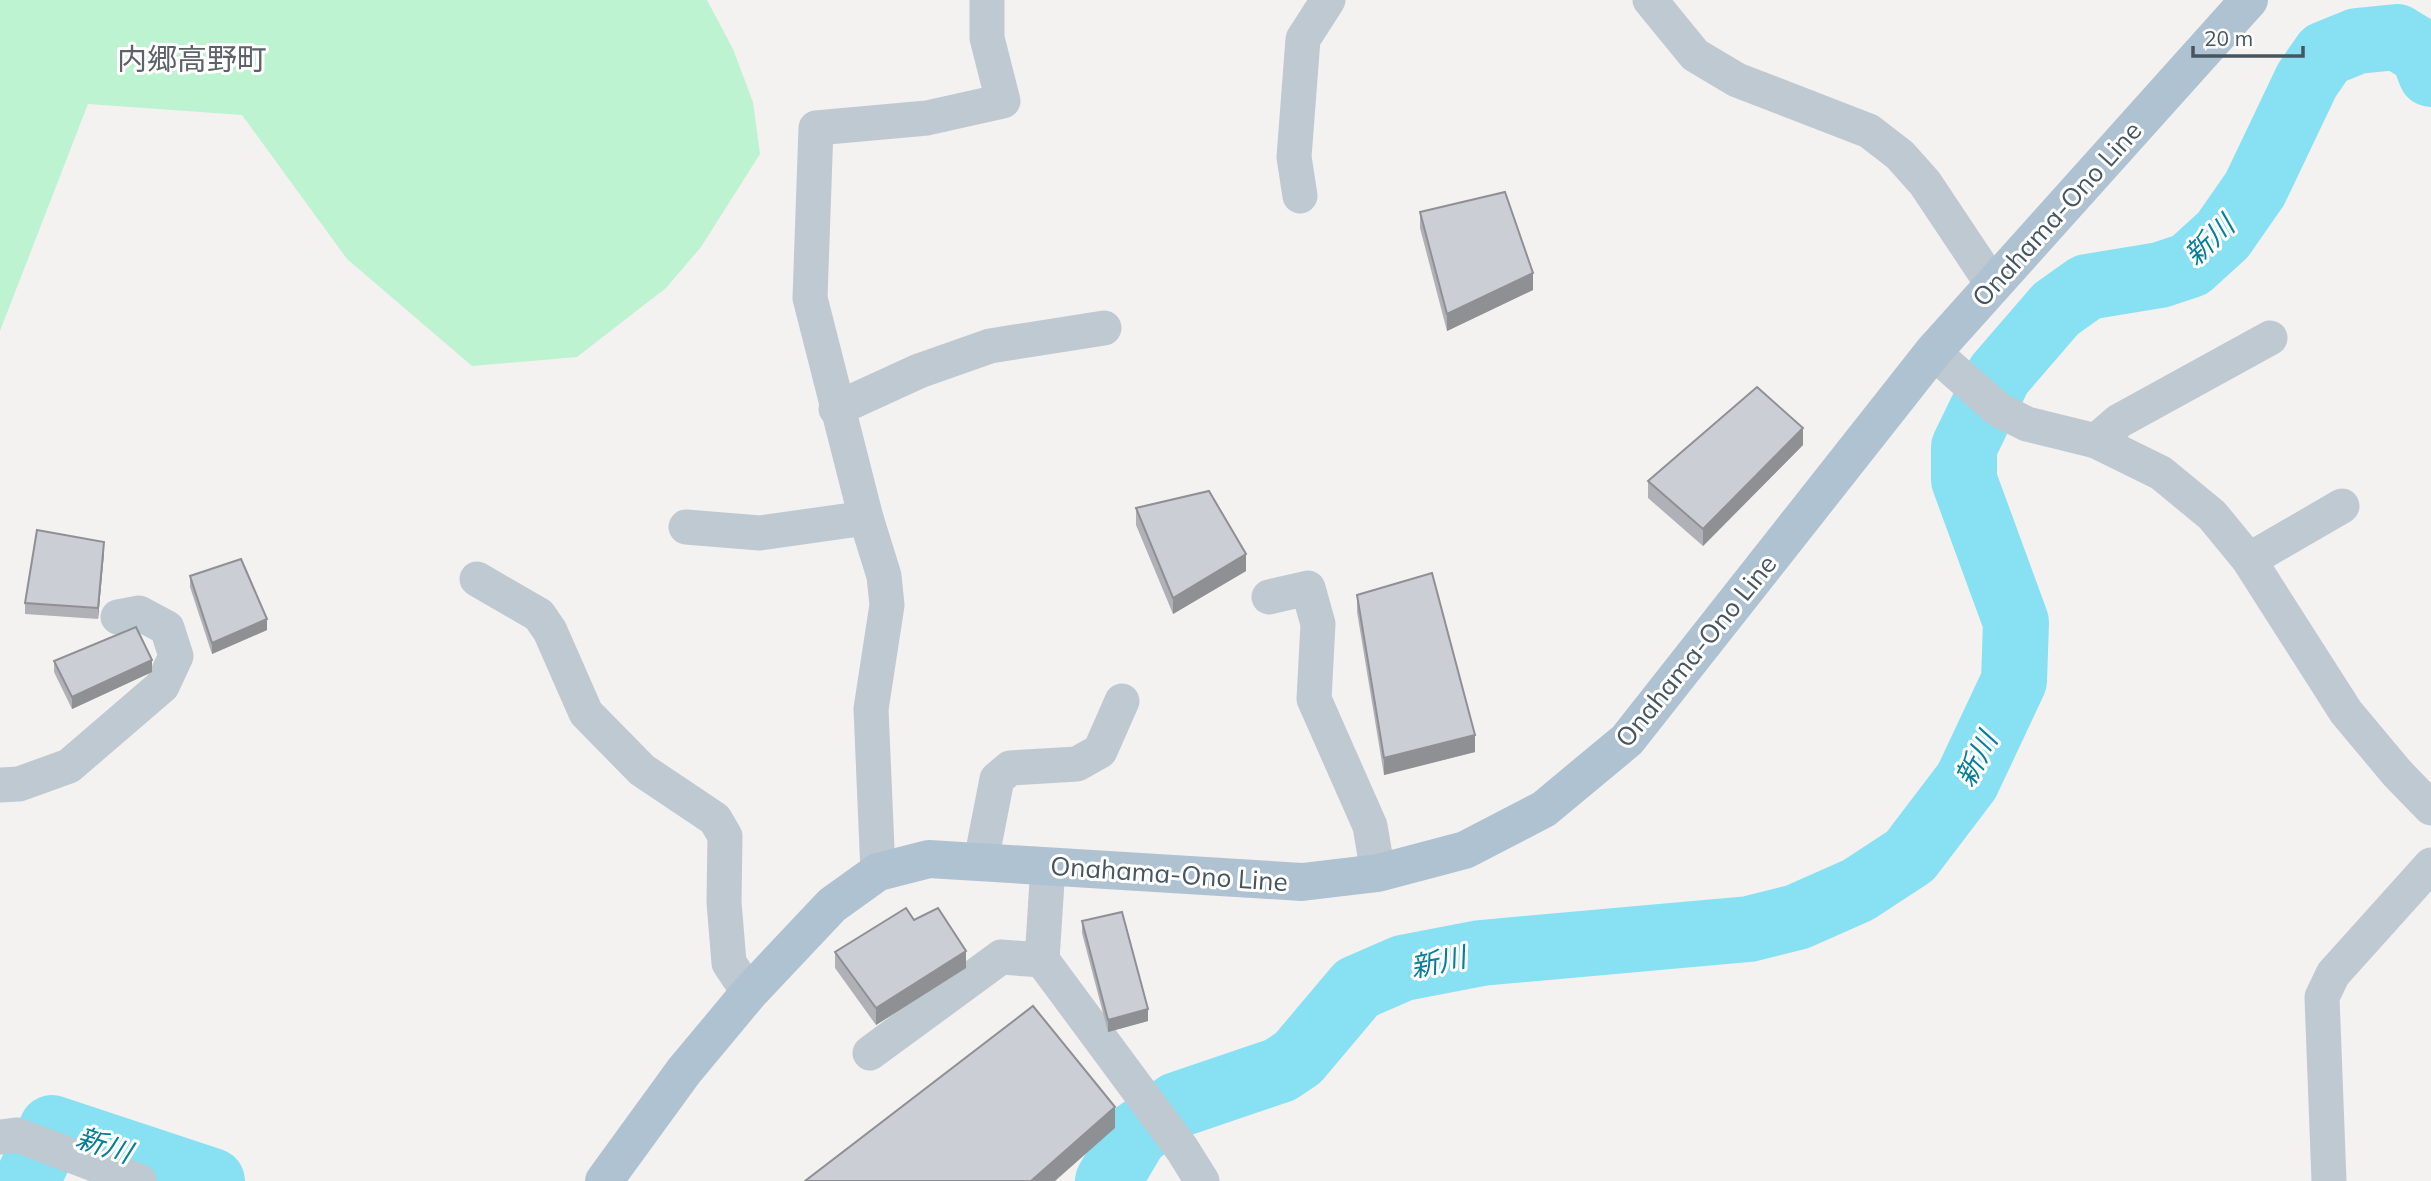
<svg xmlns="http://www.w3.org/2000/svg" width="2431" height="1181" viewBox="0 0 2431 1181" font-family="Mulish,'Noto Sans JP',sans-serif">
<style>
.green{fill:#bef3d1}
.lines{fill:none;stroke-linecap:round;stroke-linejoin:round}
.river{stroke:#88e0f3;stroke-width:66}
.minor{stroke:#bec9d1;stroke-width:35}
.major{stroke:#afc2d1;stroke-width:38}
.wall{fill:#afb1b6}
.shaded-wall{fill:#8e9094}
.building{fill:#cbced4;stroke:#8e9094;stroke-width:2}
.labels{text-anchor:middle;stroke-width:6;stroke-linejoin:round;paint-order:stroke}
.street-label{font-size:26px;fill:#475560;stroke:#fff}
.water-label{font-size:28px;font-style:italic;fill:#057e97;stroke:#fff}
.quarter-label{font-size:30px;fill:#5d6267;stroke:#fff}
</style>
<rect width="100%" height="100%" fill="#f4f1f1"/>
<polygon class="green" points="0,0 707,0 733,49 753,102 760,154 701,247 666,288 577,357 472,366 347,259 242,115 88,104 0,331"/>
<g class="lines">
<g class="river">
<polyline points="27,1181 52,1128 212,1181"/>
<polyline points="1108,1181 1136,1134 1177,1105 1280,1070 1298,1058 1357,988 1403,968 1481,953 1749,929 1797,917 1858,890 1910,856 1967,781 2014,681 2016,622 1964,480 1964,447 1999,375 2056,309 2087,287 2160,275 2190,265 2223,235 2255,189 2307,80 2325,54 2357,41 2397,37 2423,53 2431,74"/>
</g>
<g class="minor">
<polyline points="1650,0 1695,55 1737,80 1869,131 1900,155 1925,183 1993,285"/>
<polyline points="1300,196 1294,157 1303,39 1328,0"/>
<polyline points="1933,352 1999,410 2027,424 2096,441 2161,473 2212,515 2249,560 2346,712 2397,773 2431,808"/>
<polyline points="836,409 919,371 990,346 1104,328"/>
<polyline points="2096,441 2119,421 2270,338"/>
<polyline points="866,518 810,298 816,128 927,118 1003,101 987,38 987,0"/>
<polyline points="686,527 760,533 866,518 884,576 887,605 871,709 878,872"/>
<polyline points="2249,560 2342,506"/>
<polyline points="477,579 539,615 550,631 586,713 642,770 715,819 725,836 724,902 729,963 749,993"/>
<polyline points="1269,597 1308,588 1318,624 1314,699 1370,826 1378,873"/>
<polyline points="0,785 19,784 69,766 162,686 176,656 167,628 139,613 118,617"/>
<polyline points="981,861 997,779 1010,768 1077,764 1100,751 1122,701"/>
<polyline points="1042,960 1048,866"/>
<polyline points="870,1053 1001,957 1042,960 1182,1149 1202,1181"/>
<polyline points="0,1137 17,1135 139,1181"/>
<polyline points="2329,1181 2322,997 2333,974 2431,865"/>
</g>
<polyline class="major" points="604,1181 684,1071 749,993 832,905 878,872 929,859 1302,882 1378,873 1465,850 1544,809 1627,740 1933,352 2249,0"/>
</g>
<g class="wall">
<polygon points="1420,212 1533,290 1447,331 1420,228"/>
<polygon points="1803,445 1703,546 1648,498 1648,481"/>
<polygon points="1136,508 1246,571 1173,614 1136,525"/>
<polygon points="104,553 98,619 25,614 25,603"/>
<polygon points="190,576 267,630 212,654 190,587"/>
<polygon points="1357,595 1475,752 1384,775 1357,612"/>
<polygon points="54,661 152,672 72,709 54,672"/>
<polygon points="914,920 966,968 876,1025 835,968 835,952"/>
<polygon points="1082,921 1148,1021 1108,1032 1082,933"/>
</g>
<g class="shaded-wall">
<polygon points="1533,273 1533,290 1447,331 1447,314"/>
<polygon points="1803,428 1803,445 1703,546 1703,529"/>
<polygon points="104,542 104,553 98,619 98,608"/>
<polygon points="1246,554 1246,571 1173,614 1173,598"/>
<polygon points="267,619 267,630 212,654 212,643"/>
<polygon points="152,660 152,672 72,709 72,697"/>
<polygon points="1475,735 1475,752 1384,775 1384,758"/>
<polygon points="966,951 966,968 876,1025 876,1008"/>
<polygon points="1148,1009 1148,1021 1108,1032 1108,1020"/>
<polygon points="1115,1107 1115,1128 1055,1181 1031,1181"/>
</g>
<g class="building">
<polygon points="1505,192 1533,273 1447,314 1420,212"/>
<polygon points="1757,387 1803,428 1703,529 1648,481"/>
<polygon points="1209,491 1246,554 1173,598 1136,508"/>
<polygon points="37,530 104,542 98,608 25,603"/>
<polygon points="241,559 267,619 212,643 190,576"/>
<polygon points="1432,573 1475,735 1384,758 1357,595"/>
<polygon points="136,627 152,660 72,697 54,661"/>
<polygon points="906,908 914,920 938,908 966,951 876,1008 835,952"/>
<polygon points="1122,912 1148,1009 1108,1020 1082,921"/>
<polygon points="1033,1006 1115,1107 1031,1181 805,1181"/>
</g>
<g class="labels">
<g class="street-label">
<text transform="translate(2057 214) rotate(-48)" y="9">Onahama-Ono Line</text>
<text transform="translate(1696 651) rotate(-51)" y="9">Onahama-Ono Line</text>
<text transform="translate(1169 874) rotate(4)" y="9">Onahama-Ono Line</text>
</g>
<g class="water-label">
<text transform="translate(2209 240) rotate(-44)" y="10">新川</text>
<text transform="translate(1976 759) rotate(-62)" y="10">新川</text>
<text transform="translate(1438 962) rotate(-12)" y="10">新川</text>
<text transform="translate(104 1145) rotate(18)" y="10">新川</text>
</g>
<g class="quarter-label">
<text x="192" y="70">内郷高野町</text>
</g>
</g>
<path d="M2193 46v10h110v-10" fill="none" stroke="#475560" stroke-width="3.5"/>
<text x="2204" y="46" font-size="21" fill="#475560" stroke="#ffffff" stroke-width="5" paint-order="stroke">20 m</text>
</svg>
